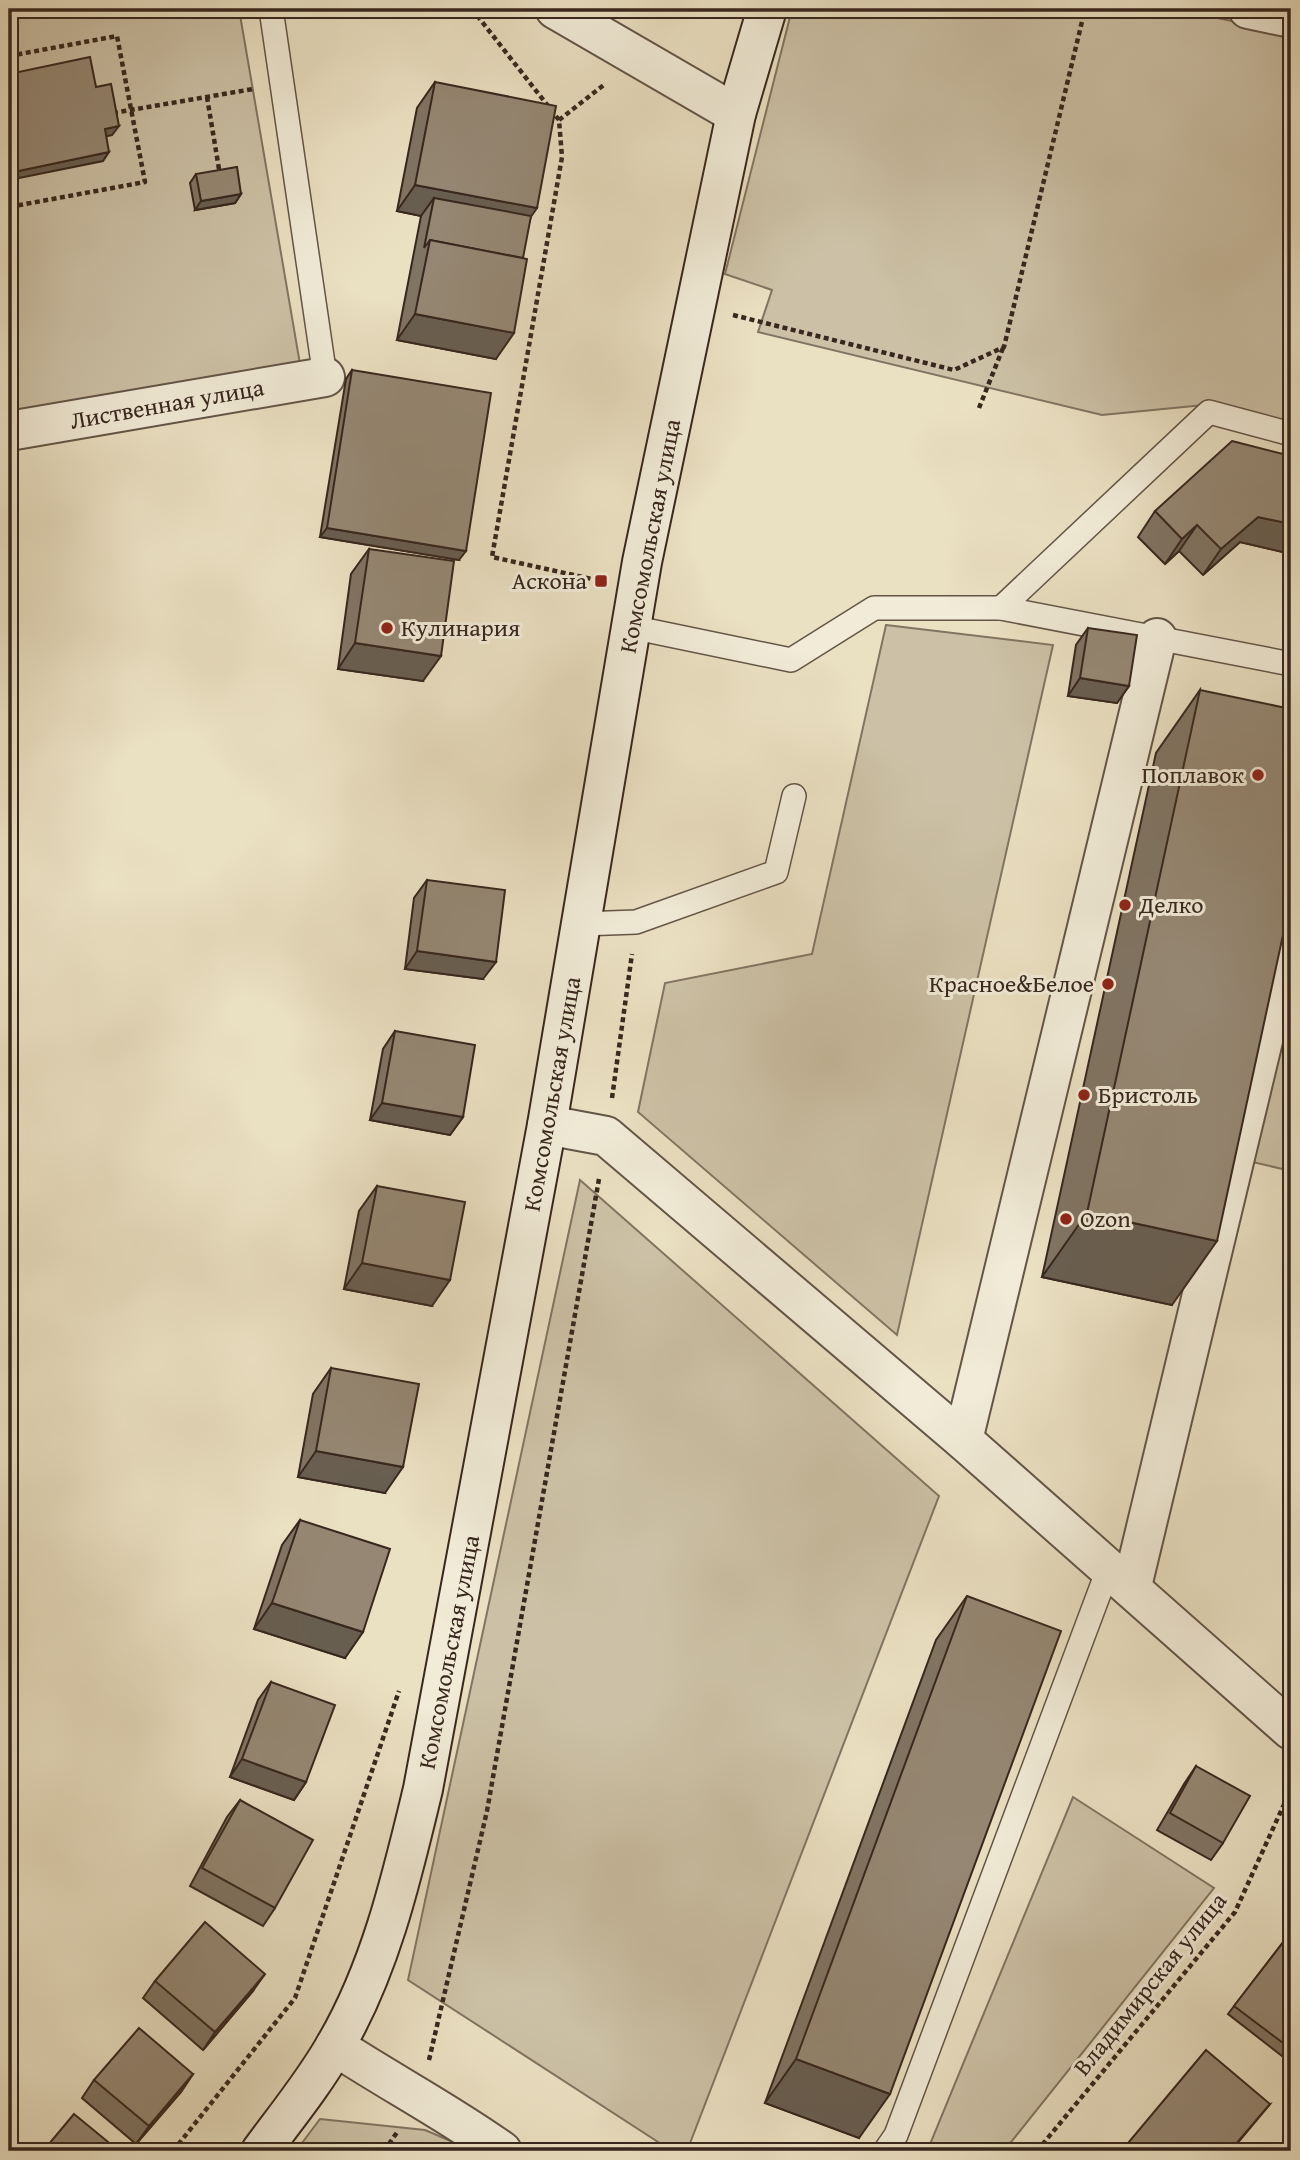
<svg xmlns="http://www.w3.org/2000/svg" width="1300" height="2160" viewBox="0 0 1300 2160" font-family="'Gentium Book Plus',serif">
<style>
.green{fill:#ccc1a6;stroke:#827462;stroke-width:2}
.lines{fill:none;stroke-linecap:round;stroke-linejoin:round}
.service-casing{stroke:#645547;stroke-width:26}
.minor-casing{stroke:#645547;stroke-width:42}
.secondary-casing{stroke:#38271e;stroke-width:42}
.path{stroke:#38271e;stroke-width:4.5;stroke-dasharray:5 3.5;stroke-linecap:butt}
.service{stroke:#f1ebd7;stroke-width:23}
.minor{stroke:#f1ebd7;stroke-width:38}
.secondary{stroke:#f1ebd7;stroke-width:38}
.wall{fill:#807463;stroke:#38271e;stroke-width:2}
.shaded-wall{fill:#685e50;stroke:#38271e;stroke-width:2}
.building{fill:#958773;stroke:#38271e;stroke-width:2}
.poi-dot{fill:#8f2418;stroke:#f1ebd7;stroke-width:2.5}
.labels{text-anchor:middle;stroke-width:6;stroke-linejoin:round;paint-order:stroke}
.street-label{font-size:24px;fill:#38271e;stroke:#f1ebd7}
.poi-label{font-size:24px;fill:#38271e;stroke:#f1ebd7;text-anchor:start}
</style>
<rect width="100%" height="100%" fill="#eae0c2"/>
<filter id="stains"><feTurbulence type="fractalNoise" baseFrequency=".00286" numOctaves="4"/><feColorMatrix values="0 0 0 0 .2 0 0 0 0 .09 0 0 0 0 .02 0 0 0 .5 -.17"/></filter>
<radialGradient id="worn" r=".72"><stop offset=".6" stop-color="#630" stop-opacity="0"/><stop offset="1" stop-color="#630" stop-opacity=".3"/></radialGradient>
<g class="green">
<polygon points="9,9 239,9 300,364 9,414"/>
<polygon points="792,9 1173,9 1291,33 1291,426 1204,405 1102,415 758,332 772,290 725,274"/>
<polygon points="886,625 1053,645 897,1335 638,1112 665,983 812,954"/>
<polygon points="1291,956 1291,1171 1235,1158"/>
<polygon points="580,1180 939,1496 687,2151 672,2151 408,1980"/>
<polygon points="1073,1797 1214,1888 1004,2151 931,2151 928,2149"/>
<polygon points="320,2119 425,2130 474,2151 296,2151"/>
</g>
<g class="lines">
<defs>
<g id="service">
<polyline points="271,9 325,377"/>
<polyline points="1001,608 1209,412 1291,434"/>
<polyline points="631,627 791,660 874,608 1001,608 1291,664"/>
<polyline points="582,924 636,922 776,872 794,796"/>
<polyline points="885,2151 896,2135 1109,1567"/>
</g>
<g id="minor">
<polyline points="555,9 736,114"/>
<polyline points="1248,9 1291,18"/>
<polyline points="9,431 325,377"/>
<polyline points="547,1125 606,1136 963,1440 1291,1730"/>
<polyline points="963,1440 1157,638"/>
<polyline points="1132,1586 1291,924"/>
<path d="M335,2046C390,2082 449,2113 502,2151"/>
</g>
<path id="secondary" d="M261,2151C286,2117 314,2083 335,2046C381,1968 402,1876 423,1789L547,1125L642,562L736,114L767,9"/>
</defs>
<use href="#service" class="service-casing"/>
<use href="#minor" class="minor-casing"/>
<use href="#secondary" class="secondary-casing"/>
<g class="path">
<polyline points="472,9 559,120 562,157 492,557 601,581"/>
<polyline points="9,56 117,36 145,182 9,207"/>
<polyline points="207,97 220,175"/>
<polyline points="113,113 253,89"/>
<polyline points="559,120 605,84"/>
<polyline points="733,315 954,370 1004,347 1085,9"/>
<polyline points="979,408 1003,348"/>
<polyline points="612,1098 632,954"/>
<polyline points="429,2060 487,1811 599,1179"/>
<polyline points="173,2151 295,1998 399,1691"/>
<polyline points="384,2151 398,2131"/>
<polyline points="1037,2151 1235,1912 1291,1789"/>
</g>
<use href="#service" class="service"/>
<use href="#minor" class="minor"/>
<use href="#secondary" class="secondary"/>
</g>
<g class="wall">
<polygon points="435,82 531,216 496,359 397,340 421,216 397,211 417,108"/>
<polygon points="196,174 241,194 235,203 195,210 190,183"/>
<polygon points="352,370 459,560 320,537 346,379"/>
<polygon points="1291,456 1291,554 1240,542 1203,575 1179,551 1165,564 1138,537 1155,511"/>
<polygon points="369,549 423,681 338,669 351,574"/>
<polygon points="1088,628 1129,686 1117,703 1068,696 1076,645"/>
<polygon points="1200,690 1172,1305 1042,1277 1156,753"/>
<polygon points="427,880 483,979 405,969 414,898"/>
<polygon points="395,1031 463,1117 450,1135 370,1120 383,1049"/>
<polygon points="377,1186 432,1306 344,1289 359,1211"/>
<polygon points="331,1368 385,1493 298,1477 313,1394"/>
<polygon points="300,1520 345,1658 254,1629 282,1545"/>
<polygon points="967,1596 859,2138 765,2103 936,1640"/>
<polygon points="271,1682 306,1782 294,1800 230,1777 258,1700"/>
<polygon points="1196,1766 1223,1843 1211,1860 1157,1830 1184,1784"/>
<polygon points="240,1800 275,1908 263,1926 190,1886 227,1817"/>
<polygon points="1291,1932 1291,2063 1228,2014"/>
<polygon points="155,1981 253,1991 203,2050 143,1998"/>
<polygon points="193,2074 181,2092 136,2144 82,2098 94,2080"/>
<polygon points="1270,2104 1231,2151 1122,2151 1128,2143"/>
</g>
<g class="shaded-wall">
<polygon points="119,126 112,135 98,138 105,129"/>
<polygon points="109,152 103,161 9,180 9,173"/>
<polygon points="415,185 537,208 519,234 434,198 421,216 397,211"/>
<polygon points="241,194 235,203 195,210 201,201"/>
<polygon points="415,314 514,333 496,359 397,340"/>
<polygon points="1258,517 1291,524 1291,554 1240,542 1203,575 1221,549"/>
<polygon points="1197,525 1179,551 1165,564 1182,539"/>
<polygon points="327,528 466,551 459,560 320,537"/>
<polygon points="355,643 441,656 423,681 338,669"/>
<polygon points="1080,678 1129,686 1117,703 1068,696"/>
<polygon points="417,951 496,962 483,979 405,969"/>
<polygon points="382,1103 463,1117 450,1135 370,1120"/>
<polygon points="1087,1213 1217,1241 1172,1305 1042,1277"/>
<polygon points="362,1263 450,1280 432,1306 344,1289"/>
<polygon points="316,1451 403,1467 385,1493 298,1477"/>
<polygon points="272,1603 363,1632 345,1658 254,1629"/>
<polygon points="242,1759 306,1782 294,1800 230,1777"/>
<polygon points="265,1974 253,1991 203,2050 215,2032"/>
<polygon points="796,2059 890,2094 859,2138 765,2103"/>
<polygon points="193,2074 181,2092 136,2144 149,2126"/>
</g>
<g class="building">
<polygon points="90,57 96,87 111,84 119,126 105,129 109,152 9,173 9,74"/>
<polygon points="435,82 556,106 537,208 415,185"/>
<polygon points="237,167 241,194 201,201 196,174"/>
<polygon points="434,198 531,216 523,258 430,240 424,248"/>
<polygon points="430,240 527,259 514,333 415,314"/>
<polygon points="352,370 491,393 466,551 327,528"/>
<polygon points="1232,441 1291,456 1291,524 1258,517 1221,549 1197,525 1182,539 1155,511"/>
<polygon points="369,549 454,561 441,656 355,643"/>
<polygon points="1088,628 1137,635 1129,686 1080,678"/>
<polygon points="1200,690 1291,709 1291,898 1217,1241 1087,1213"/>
<polygon points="427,880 505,890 496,962 417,951"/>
<polygon points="395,1031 475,1045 463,1117 382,1103"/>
<polygon points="377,1186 465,1202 450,1280 362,1263"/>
<polygon points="331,1368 419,1384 403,1467 316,1451"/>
<polygon points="300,1520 390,1549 363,1632 272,1603"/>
<polygon points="967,1596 1061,1631 890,2094 796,2059"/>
<polygon points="271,1682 335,1705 306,1782 242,1759"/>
<polygon points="1196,1766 1250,1796 1223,1843 1170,1813"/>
<polygon points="240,1800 313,1840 275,1908 202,1868"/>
<polygon points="205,1922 265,1974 215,2032 155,1981"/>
<polygon points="1291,1932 1291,2049 1234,2006"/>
<polygon points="139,2028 193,2074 149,2126 94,2080"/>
<polygon points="1206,2050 1270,2104 1230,2151 1139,2151 1128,2143"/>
<polygon points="74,2114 119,2151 43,2151"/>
</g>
<g class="poi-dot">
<rect x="594" y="574" width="14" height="14" rx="3.5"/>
<circle cx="387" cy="628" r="7"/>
<circle cx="1258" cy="775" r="7"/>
<circle cx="1125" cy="905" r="7"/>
<circle cx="1108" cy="984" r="7"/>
<circle cx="1084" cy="1095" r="7"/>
<circle cx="1066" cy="1219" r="7"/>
</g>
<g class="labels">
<g class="street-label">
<text transform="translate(167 404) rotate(-10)" y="8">Лиственная улица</text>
<text transform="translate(650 536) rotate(-79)" y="8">Комсомольская улица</text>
<text transform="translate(552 1094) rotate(-80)" y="8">Комсомольская улица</text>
<text transform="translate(449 1652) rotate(-79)" y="8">Комсомольская улица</text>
<text transform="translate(1150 1984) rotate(-51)" y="8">Владимирская улица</text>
</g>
<g class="poi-label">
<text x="587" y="589" text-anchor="end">Аскона</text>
<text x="401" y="636">Кулинария</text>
<text x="1244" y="783" text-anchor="end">Поплавок</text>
<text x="1139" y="913">Делко</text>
<text x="1094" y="992" text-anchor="end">Красное&amp;Белое</text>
<text x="1098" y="1103">Бристоль</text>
<text x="1080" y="1227">Ozon</text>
</g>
</g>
<rect width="1300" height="2160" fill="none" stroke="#eae0c2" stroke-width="35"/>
<rect x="10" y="10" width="1279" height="2139" fill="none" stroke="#38271e" stroke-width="3.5"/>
<rect x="18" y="18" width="1265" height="2125" fill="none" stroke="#38271e" stroke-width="2"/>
<rect width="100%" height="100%" filter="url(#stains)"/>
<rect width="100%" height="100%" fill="url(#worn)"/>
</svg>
